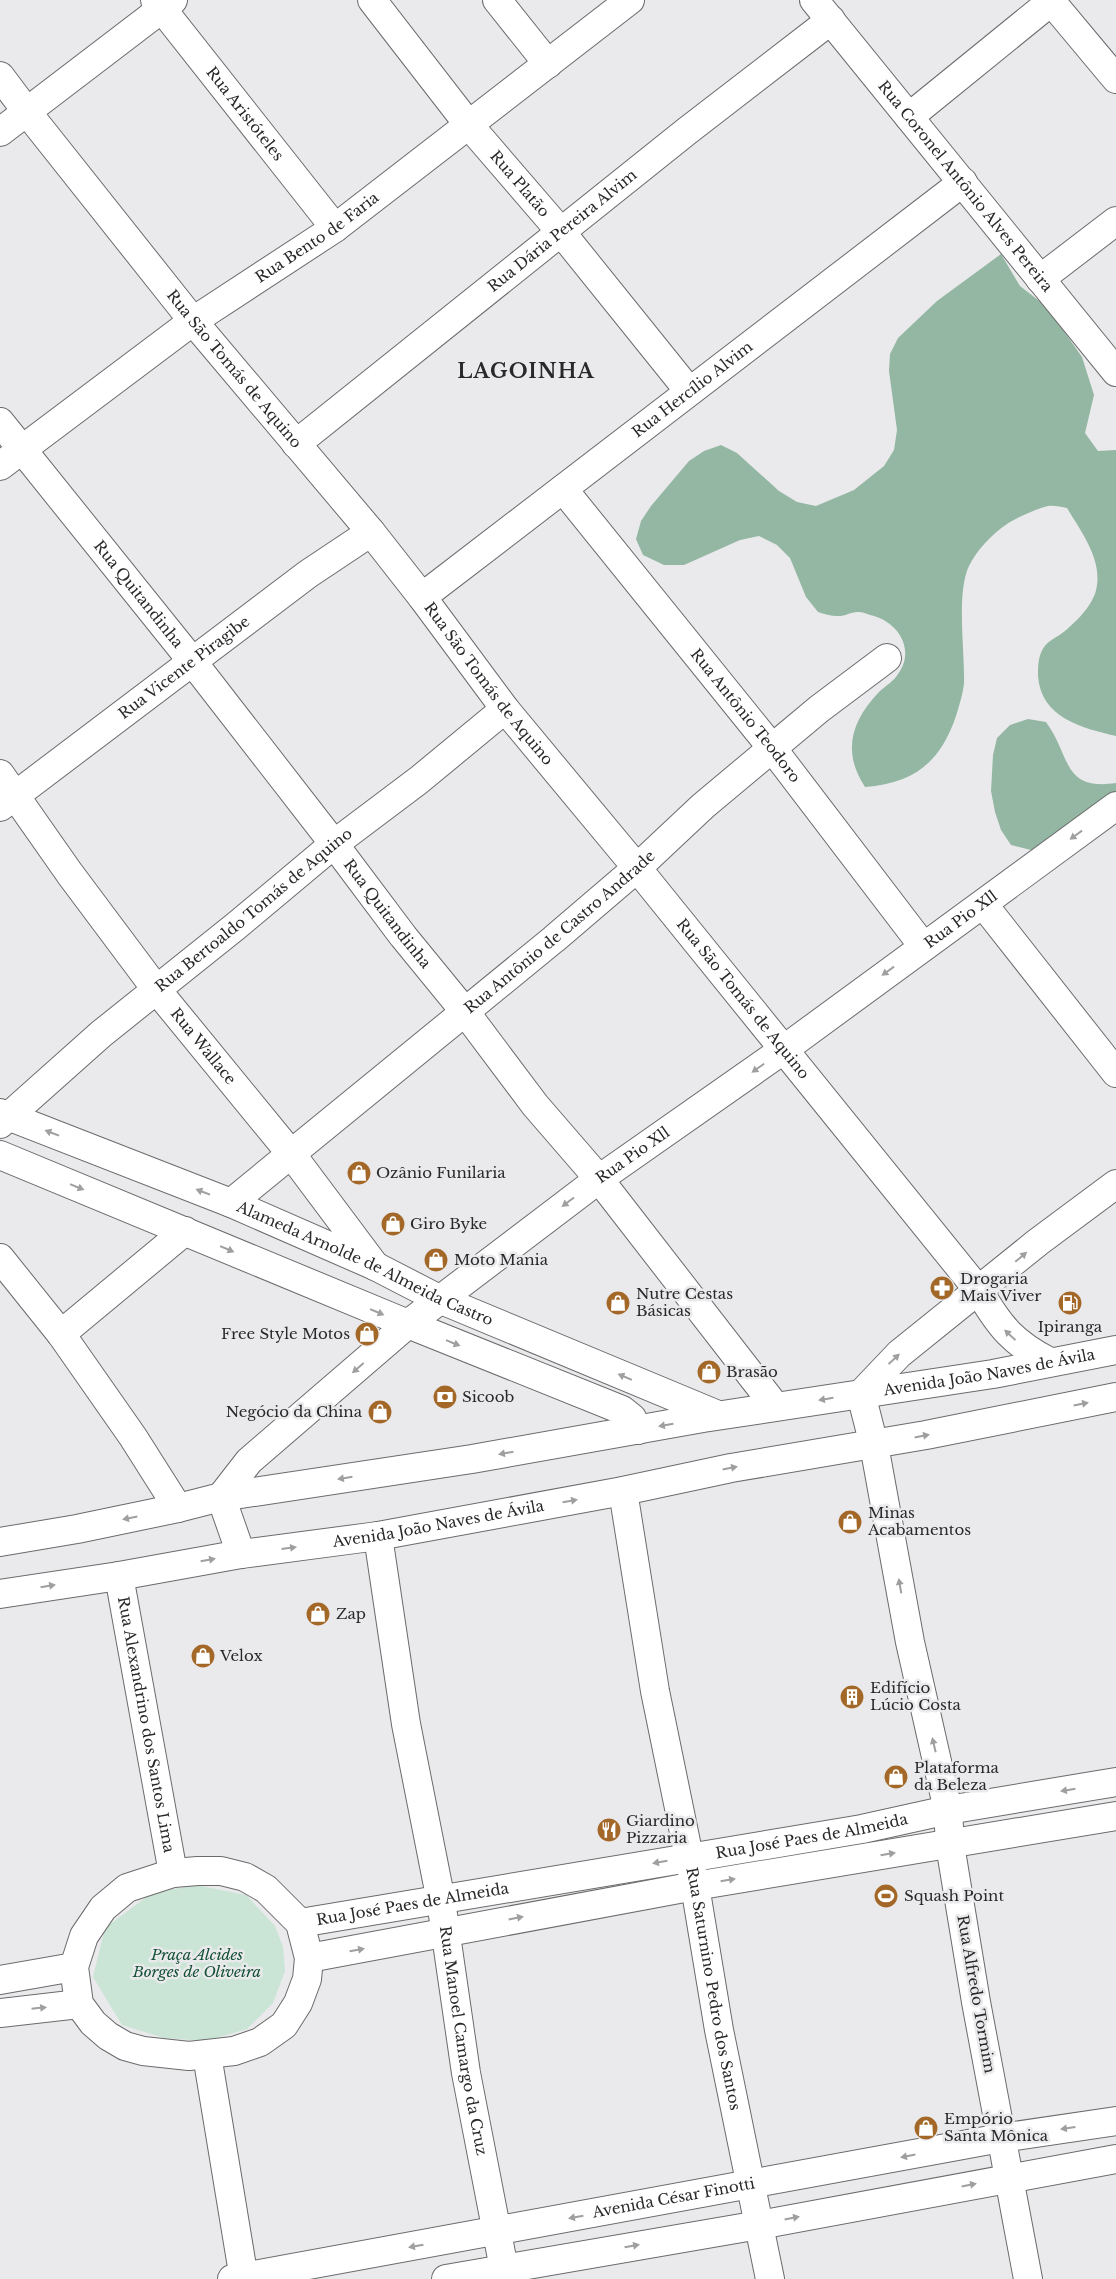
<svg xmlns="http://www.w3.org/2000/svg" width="1116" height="2279" viewBox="0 0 1116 2279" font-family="'Libre Baskerville',serif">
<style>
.green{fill:#cae4d5}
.forest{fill:#94b7a3}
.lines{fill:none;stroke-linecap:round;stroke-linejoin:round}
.minor-casing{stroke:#6b6b6d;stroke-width:30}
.major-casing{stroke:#6b6b6d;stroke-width:30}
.minor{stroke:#fff;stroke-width:28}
.major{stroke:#fff;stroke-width:28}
.oneway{fill:#9f9f9f}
.labels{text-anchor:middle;stroke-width:5;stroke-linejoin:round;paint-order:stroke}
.street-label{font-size:15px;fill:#292929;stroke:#eaeaec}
.poi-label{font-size:15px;fill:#292929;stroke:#eaeaec;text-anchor:start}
.park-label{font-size:15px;font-style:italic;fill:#135036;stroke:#eaeaec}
.district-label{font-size:20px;font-weight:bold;letter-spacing:1px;fill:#292929;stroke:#eaeaec}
</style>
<rect width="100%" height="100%" fill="#eaeaec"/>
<polygon class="green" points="196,1885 246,1895 275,1926 283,1947 285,1971 273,2003 247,2029 206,2041 164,2038 122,2025 93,1977 105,1928 152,1893"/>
<g class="forest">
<path d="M1001,254L1020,286L1047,307L1082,357L1094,395L1085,433L1098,451L1116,450V736C1082,728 1041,718 1038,676C1038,666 1038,656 1044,647C1049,640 1059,636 1065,631C1079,619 1095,603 1097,585C1101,557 1080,530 1067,508C1061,507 1054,505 1048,506C1038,508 1016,518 1007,524C992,534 977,550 969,566C956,593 965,652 964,683C963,694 959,706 956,716C940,763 914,783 865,787C842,752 851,721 879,692C885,686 894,681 898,674C915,651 900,624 874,616C869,615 864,612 859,612C852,611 844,617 837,616C831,616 824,614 818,612L806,597L790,558L777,545L759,536L740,540L684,565H664L643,555L636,539L641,521L651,506L689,461L704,451L721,445L737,453L779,491L797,502L816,506L854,490L884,466L894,450L897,430L889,371L890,354L898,338L937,301Z"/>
<path d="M1028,719L1046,722C1071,756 1062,791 1116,783V798L1049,846L1031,850L1011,845L1001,830L995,812L991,791L993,755L997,738L1010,725Z"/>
</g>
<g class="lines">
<defs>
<g id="minor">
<path id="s1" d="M155,0L335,228"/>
<path id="s2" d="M372,0L468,124L561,232L689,391"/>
<polyline points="497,0 548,64"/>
<path id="s3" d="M814,0L1116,372"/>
<polyline points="1050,0 1116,79"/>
<path id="s4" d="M0,76L27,112L193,321L371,532L422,597L505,709L637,868L979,1291"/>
<polyline points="909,117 1053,0"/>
<polyline points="0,132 173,0"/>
<polyline points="1040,279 1116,221"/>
<path id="s5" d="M0,422L192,661L334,844L403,936L466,1013L535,1105L599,1179L775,1406"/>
<path id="s6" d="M296,444L687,131L831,20"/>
<path id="s7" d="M0,466L193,321L335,228L630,0"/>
<path id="s8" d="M563,489L772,748L923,946"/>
<path id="s9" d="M422,597L963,182"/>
<path id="s10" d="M0,774L70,874L156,989L292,1155L375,1266"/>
<path id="s11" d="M0,807L308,574L371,532"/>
<polyline points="983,904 1116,1073"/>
<path id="s12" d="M0,1124L101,1034L236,926L334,844L419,780L505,709"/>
<path id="s13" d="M231,1203L554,939L637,868L703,806L819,709L887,658"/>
<polyline points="0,1258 61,1334 133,1437 178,1508"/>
<polyline points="61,1334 185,1231"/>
<path id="s14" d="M638,1430L632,1418L622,1410L408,1324L599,1179L783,1050L1116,806"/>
<path id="s15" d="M623,1491L655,1691L695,1886L719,2030L770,2279"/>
<path id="s16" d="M378,1536L406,1724L441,1901L466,2073L506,2279"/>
<path id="s17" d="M119,1576L173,1873"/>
<polygon points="198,1871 221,1871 245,1877 266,1889 300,1923 309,1958 307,1979 298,2003 284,2025 260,2042 234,2051 189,2056 143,2051 125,2046 108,2036 93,2023 79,2004 74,1967 84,1936 103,1908 127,1888 173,1873"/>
<path id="s18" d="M300,1923L862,1829L948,1810L1116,1782"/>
<polyline points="309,1958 695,1886 1116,1816"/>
<polyline points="0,1980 74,1967"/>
<polyline points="0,2013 79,2004"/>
<polyline points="207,2055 244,2279"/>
<polyline points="1028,2279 976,2002 950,1845 948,1810 910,1642 874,1445 861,1394 899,1354 1038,1242 1116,1184"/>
</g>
<g id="major">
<path id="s19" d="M0,1113L231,1203L375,1266L439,1299L718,1415"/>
<polyline points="0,1155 408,1324 249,1461 221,1497"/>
<path d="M979,1291C1000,1327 1013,1343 1050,1362"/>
<polyline points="221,1497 241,1554"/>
<path id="s20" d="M0,1542L77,1529L178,1508L221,1497L472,1459L703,1418L993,1374L1116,1350"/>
<path id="s21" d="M0,1594L119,1576L241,1554L378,1536L623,1491L731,1468L926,1435L1116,1397"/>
<path id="s22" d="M232,2279L1001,2138L1116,2121"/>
<polyline points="446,2279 759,2225 1116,2159"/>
</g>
</defs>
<use href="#minor" class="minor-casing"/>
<use href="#major" class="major-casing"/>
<use href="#minor" class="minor"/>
<use href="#major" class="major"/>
</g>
<defs><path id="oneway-solid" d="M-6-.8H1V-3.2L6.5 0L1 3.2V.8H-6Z" transform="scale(1.25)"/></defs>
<g class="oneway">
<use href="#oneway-solid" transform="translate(1076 835) rotate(144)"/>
<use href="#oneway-solid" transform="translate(888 971) rotate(144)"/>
<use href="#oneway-solid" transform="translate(758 1068) rotate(145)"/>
<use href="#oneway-solid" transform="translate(52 1133) rotate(-159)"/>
<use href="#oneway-solid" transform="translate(77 1187) rotate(22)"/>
<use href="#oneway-solid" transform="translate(203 1192) rotate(-159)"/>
<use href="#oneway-solid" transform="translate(568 1202) rotate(143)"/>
<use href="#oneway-solid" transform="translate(227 1249) rotate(23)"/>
<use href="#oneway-solid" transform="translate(1021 1257) rotate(-40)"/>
<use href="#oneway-solid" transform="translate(377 1312) rotate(23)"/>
<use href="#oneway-solid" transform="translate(1010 1335) rotate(-137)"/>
<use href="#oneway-solid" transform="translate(453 1343) rotate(22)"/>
<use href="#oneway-solid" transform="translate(894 1359) rotate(-43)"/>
<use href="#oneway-solid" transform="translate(358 1368) rotate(139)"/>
<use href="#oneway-solid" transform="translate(625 1377) rotate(-157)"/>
<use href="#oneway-solid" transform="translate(826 1399) rotate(171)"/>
<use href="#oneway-solid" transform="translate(1081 1404) rotate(-11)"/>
<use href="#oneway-solid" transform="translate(666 1425) rotate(170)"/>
<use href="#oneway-solid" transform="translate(922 1436) rotate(-11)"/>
<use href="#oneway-solid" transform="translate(506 1453) rotate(170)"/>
<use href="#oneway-solid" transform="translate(730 1468) rotate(-11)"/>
<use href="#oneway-solid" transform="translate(345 1478) rotate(171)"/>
<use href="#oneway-solid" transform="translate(570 1501) rotate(-10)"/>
<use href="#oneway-solid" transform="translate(130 1518) rotate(169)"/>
<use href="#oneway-solid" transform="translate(289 1548) rotate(-7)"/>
<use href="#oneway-solid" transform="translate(208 1560) rotate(-10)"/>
<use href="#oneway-solid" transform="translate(48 1586) rotate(-9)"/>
<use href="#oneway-solid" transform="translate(900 1586) rotate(-100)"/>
<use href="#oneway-solid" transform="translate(934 1745) rotate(-103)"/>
<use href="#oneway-solid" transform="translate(1068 1790) rotate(171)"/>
<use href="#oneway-solid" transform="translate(888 1854) rotate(-9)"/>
<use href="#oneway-solid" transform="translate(660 1862) rotate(170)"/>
<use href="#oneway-solid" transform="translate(728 1880) rotate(-9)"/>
<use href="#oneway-solid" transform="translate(516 1918) rotate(-11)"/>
<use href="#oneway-solid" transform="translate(357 1950) rotate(-10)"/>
<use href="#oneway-solid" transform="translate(39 2008) rotate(-6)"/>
<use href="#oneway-solid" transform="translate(1068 2128) rotate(172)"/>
<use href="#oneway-solid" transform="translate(908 2156) rotate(169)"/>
<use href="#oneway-solid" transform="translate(969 2185) rotate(-11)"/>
<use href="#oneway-solid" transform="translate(576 2217) rotate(170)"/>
<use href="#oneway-solid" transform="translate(792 2218) rotate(-11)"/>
<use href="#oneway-solid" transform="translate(416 2246) rotate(170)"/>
<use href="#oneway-solid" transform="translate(632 2246) rotate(-10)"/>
</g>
<defs>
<symbol id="shop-disc" viewBox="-11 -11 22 22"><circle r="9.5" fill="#a36828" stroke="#eaeaec"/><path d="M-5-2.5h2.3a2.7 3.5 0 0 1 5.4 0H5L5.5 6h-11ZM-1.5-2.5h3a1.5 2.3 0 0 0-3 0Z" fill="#fff"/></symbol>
<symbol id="pharmacy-disc" viewBox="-11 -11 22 22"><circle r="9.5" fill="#a36828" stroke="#eaeaec"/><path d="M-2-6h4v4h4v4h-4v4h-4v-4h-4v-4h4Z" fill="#fff"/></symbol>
<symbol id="fuel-disc" viewBox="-11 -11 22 22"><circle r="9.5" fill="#a36828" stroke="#eaeaec"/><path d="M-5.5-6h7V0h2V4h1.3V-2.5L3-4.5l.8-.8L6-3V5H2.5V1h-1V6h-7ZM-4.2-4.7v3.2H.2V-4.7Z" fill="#fff"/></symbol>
<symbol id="bank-disc" viewBox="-11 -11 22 22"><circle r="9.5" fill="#a36828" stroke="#eaeaec"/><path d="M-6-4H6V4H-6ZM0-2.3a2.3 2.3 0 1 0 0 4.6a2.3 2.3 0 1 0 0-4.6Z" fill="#fff"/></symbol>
<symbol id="building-disc" viewBox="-11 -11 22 22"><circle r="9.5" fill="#a36828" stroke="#eaeaec"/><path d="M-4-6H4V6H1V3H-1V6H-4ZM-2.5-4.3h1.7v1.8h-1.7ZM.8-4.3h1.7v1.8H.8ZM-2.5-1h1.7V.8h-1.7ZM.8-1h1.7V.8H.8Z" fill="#fff"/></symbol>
<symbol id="restaurant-disc" viewBox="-11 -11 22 22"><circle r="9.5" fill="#a36828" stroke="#eaeaec"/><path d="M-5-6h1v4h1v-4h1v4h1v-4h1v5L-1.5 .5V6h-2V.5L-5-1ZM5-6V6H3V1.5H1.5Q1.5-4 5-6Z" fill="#fff"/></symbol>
<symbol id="stadium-disc" viewBox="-11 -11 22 22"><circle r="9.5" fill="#a36828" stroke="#eaeaec"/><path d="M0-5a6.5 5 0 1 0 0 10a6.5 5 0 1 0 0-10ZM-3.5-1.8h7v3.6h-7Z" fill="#fff"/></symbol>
</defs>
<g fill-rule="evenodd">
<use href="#shop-disc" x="345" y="1159" width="28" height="28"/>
<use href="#shop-disc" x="379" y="1210" width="28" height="28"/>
<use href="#shop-disc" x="422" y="1246" width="28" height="28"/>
<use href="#pharmacy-disc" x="928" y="1274" width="28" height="28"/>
<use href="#shop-disc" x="604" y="1289" width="28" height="28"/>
<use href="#fuel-disc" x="1056" y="1289" width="28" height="28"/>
<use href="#shop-disc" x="353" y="1320" width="28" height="28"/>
<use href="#shop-disc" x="695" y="1358" width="28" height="28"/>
<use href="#bank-disc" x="431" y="1383" width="28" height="28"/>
<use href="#shop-disc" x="366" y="1398" width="28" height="28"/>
<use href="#shop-disc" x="836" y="1508" width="28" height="28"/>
<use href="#shop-disc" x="304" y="1600" width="28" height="28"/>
<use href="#shop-disc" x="189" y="1642" width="28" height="28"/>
<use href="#building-disc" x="838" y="1683" width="28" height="28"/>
<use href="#shop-disc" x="882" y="1763" width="28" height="28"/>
<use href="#restaurant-disc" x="595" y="1816" width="28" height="28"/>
<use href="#stadium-disc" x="872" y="1882" width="28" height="28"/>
<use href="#shop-disc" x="912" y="2114" width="28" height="28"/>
</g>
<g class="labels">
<g class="street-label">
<text dy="5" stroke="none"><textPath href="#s1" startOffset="145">Rua Aristóteles</textPath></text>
<text dy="5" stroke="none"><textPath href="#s2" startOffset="236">Rua Platão</textPath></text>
<text dy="5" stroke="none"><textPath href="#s3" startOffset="240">Rua Coronel Antônio Alves Pereira</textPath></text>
<text dy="5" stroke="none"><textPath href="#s6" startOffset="341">Rua Dária Pereira Alvim</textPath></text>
<text dy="5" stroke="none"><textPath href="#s7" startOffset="391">Rua Bento de Faria</textPath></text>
<text dy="5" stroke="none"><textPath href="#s4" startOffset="375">Rua São Tomás de Aquino</textPath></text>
<text dy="5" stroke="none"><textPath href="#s9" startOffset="341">Rua Hercílio Alvim</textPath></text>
<text dy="5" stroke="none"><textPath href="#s5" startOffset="221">Rua Quitandinha</textPath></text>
<text dy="5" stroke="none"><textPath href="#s11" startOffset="231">Rua Vicente Piragibe</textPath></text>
<text dy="5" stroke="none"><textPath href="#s4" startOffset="780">Rua São Tomás de Aquino</textPath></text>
<text dy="5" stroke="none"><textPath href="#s8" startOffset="291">Rua Antônio Teodoro</textPath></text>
<text dy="5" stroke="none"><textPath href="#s12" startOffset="332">Rua Bertoaldo Tomás de Aquino</textPath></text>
<text dy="5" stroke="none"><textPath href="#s5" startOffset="626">Rua Quitandinha</textPath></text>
<text dy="5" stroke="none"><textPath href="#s14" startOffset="942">Rua Pio Xll</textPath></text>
<text dy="5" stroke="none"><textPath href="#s13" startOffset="426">Rua Antônio de Castro Andrade</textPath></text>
<text dy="5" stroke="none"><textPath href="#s4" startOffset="1185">Rua São Tomás de Aquino</textPath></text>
<text dy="5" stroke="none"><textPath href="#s10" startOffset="340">Rua Wallace</textPath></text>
<text dy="5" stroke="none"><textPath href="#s14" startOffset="538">Rua Pio Xll</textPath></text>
<text dy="5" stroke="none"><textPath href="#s19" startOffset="395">Alameda Arnolde de Almeida Castro</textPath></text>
<text dy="5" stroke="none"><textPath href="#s20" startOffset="1004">Avenida João Naves de Ávila</textPath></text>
<text dy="5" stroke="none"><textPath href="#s21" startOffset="444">Avenida João Naves de Ávila</textPath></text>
<text dy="5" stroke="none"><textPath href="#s17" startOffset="151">Rua Alexandrino dos Santos Lima</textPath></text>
<text dy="5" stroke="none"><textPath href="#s18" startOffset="519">Rua José Paes de Almeida</textPath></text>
<text dy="5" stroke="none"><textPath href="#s18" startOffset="114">Rua José Paes de Almeida</textPath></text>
<text dy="5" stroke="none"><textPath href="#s15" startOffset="506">Rua Saturnino Pedro dos Santos</textPath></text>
<text transform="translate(976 1994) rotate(80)" y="5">Rua Alfredo Tormim</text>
<text dy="5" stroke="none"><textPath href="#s16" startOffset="512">Rua Manoel Camargo da Cruz</textPath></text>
<text dy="5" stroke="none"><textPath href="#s22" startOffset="449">Avenida César Finotti</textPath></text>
</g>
<g class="poi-label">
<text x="376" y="1178">Ozânio Funilaria</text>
<text x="410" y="1229">Giro Byke</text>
<text x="454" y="1265">Moto Mania</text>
<text x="960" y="1284">Drogaria<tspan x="960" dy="17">Mais Viver</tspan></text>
<text x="636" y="1299">Nutre Cestas<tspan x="636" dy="17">Básicas</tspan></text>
<text x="1070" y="1332" text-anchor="middle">Ipiranga</text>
<text x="350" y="1339" text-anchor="end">Free Style Motos</text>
<text x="726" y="1377">Brasão</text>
<text x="462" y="1402">Sicoob</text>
<text x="362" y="1417" text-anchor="end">Negócio da China</text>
<text x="868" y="1518">Minas<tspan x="868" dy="17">Acabamentos</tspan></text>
<text x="336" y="1619">Zap</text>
<text x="220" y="1661">Velox</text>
<text x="870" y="1693">Edifício<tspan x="870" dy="17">Lúcio Costa</tspan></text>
<text x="914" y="1773">Plataforma<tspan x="914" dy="17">da Beleza</tspan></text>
<text x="626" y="1826">Giardino<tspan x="626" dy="17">Pizzaria</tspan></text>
<text x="904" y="1901">Squash Point</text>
<text x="944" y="2124">Empório<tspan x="944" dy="17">Santa Mônica</tspan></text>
</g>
<g class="park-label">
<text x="197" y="1960">Praça Alcides<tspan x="197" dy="17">Borges de Oliveira</tspan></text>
</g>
<g class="district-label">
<text x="526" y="378">LAGOINHA</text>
</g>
</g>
</svg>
